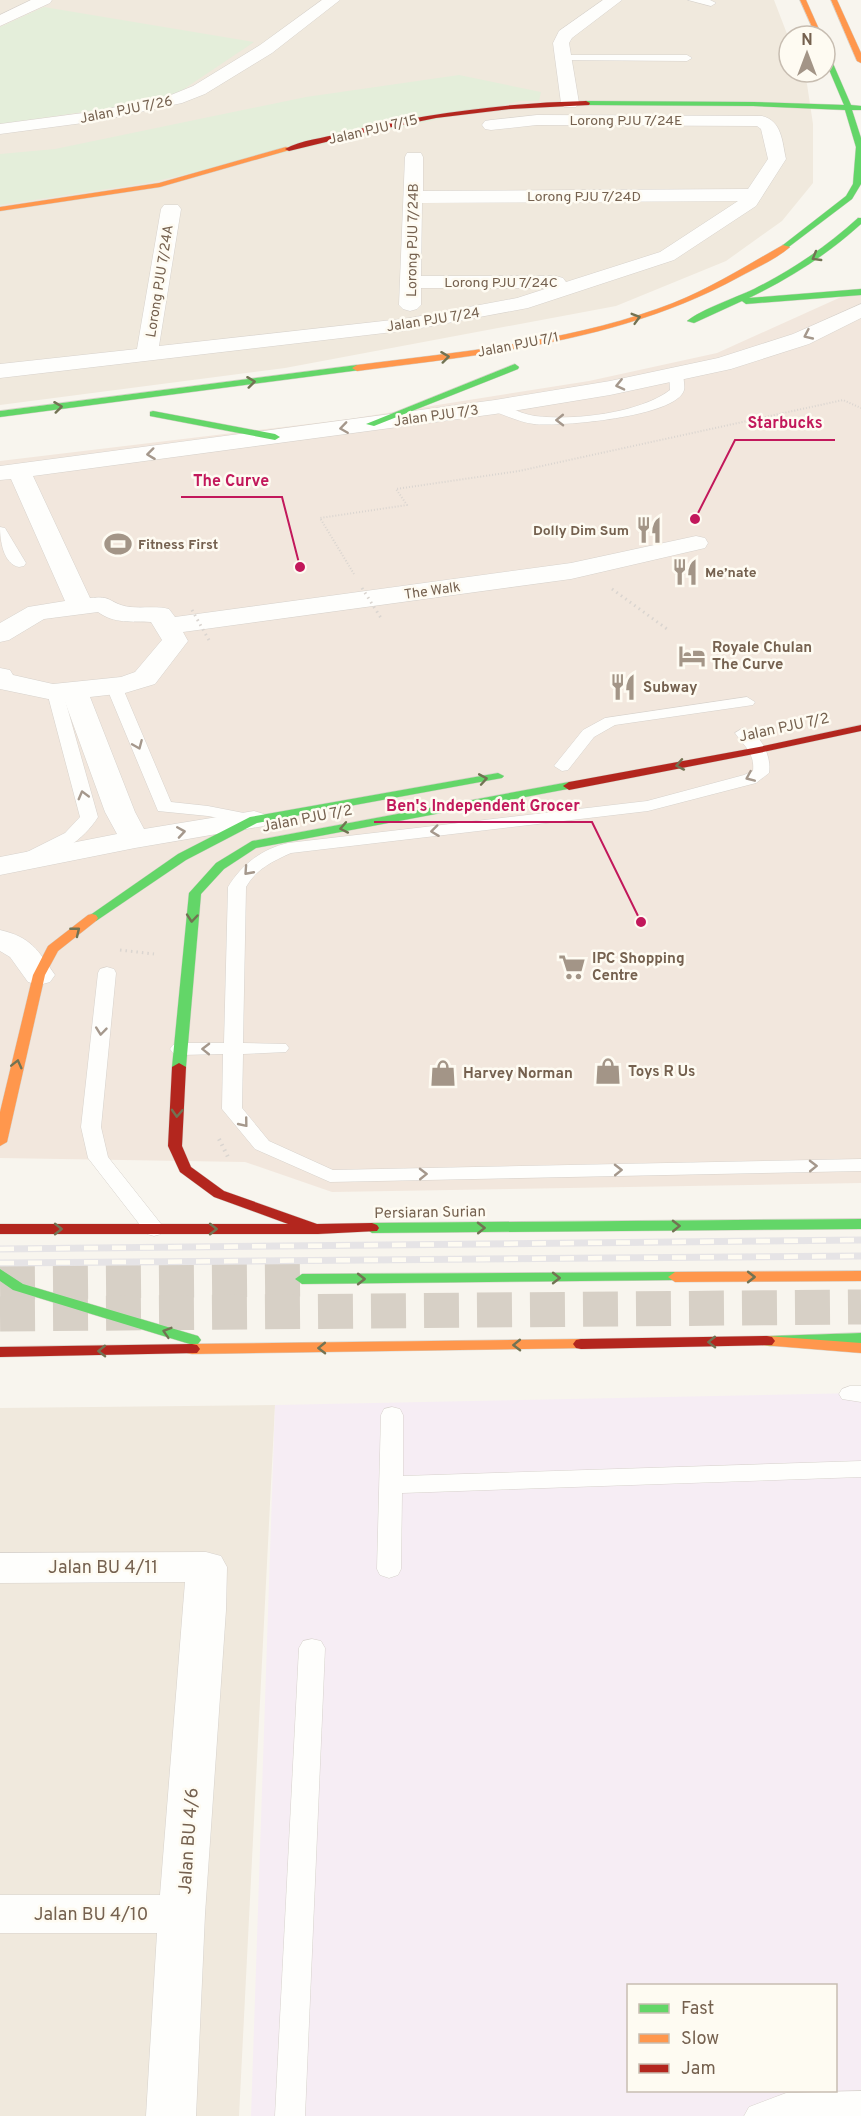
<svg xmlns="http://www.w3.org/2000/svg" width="861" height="2116" viewBox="0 0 861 2116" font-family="Overpass,sans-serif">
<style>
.residential{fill:#f0e9dd}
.commercial{fill:#f2e7dd}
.education{fill:#f6edf4;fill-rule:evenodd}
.green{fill:#e4eeda}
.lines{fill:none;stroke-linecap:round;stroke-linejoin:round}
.primary-tunnel{stroke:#d7d0c6;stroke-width:35;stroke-dasharray:35 18;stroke-linecap:butt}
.lane-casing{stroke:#d7d2cc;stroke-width:1}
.street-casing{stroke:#d7d2cc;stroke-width:1}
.fast-casing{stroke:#d6d1c9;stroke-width:1}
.slow-casing{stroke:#d6d1c9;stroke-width:1}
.jam-casing{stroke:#d6d1c9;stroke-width:1}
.path-far2{stroke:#dad5d0;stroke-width:2;stroke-dasharray:1 2;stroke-linecap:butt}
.path-far1{stroke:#dad5d0;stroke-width:3;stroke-dasharray:1.5 4;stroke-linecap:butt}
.path{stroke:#dad5d0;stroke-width:4;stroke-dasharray:1.5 4.5;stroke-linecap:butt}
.lane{fill:#fefefc;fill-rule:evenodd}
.street{fill:#fefefc;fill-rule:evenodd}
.fast{fill:#63d668;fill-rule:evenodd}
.slow{fill:#ff974d;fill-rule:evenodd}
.jam{fill:#b3261e;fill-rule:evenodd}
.rail-casing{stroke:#e6e4e6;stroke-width:7}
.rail{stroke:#fefbf2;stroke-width:4.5;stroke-dasharray:14;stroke-linecap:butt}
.path-bridge{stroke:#dad5d0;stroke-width:3;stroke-dasharray:1.5 4;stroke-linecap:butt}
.oneway{stroke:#727353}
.oneway2{stroke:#a5988c}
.labels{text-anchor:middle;stroke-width:5;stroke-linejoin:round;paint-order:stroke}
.far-street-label{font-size:14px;fill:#75614f;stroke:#fefbf2}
.far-poi-label{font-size:14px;font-weight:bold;fill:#75614f;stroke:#fefbf2;text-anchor:start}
.poi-label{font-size:15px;font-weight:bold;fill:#75614f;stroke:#fefbf2;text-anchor:start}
.street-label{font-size:15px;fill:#75614f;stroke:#fefbf2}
.near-street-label{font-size:18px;fill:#75614f;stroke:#fefbf2}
.leader{fill:none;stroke:#c2185b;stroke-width:2}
.callout-dot{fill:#c2185b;stroke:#fefbf2;stroke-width:2}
.callout-label{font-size:16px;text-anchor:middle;font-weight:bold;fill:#c2185b;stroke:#fefbf2;stroke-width:5;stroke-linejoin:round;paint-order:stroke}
</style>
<rect width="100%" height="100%" fill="#f8f5ee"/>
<g class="residential">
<polygon points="0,0 774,0 789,39 789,72 802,72 807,84 813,124 813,183 782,221 726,261 616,306 285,368 0,405"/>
<polygon points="275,1405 239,2116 0,2116 0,1408"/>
</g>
<polygon class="commercial" points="861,288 861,1183 332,1192 245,1162 0,1158 0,461 349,419 589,381 717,353"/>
<path class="education" d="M861,1393V2116H251L275,1405ZM628,1986H836V2090H628Z"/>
<g class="green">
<polygon points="44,7 254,42 181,91 146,103 0,124 0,27"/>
<polygon points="459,75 541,92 539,101 521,101 147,183 0,205 0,154 55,149 306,97"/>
</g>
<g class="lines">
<g class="primary-tunnel">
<polyline points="0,1282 302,1279"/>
<polyline points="0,1314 861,1307"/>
</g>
<defs>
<g id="lane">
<polygon points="688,0 710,0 716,3 711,6"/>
<polygon points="563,55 687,55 692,58 687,61 559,60 558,58"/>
<path d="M676,368L683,372C683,377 685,385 684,390C677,417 558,427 534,424C519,422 505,415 490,410L488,407L495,403C508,406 521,414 535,416C573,421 640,413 670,390L669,372Z"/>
<path d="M0,527L5,528L26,563L24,566L19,567C3,564 0,540 0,527Z"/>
<polygon points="116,686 124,691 171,802 208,806 254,815 260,816 263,820 260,824 254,825 208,816 158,811 108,691"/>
<path d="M56,691L64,696L98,817C83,841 58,856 31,862L25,861L22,857L25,853L65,833L80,817L48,696Z"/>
<polygon points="747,697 755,702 753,705 615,725 594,737 568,770 562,771 554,766 583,730 605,718"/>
<path d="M743,728C760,732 772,756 769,773L756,783L648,811L291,853C273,861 256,869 246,887L243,1043L286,1044L289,1048L286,1052L243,1054L242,1108L269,1141L333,1170L861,1159V1171L330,1182L255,1149L222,1109L223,1054L180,1055L173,1053L170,1049L173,1045L180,1043H224L228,887C242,864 262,849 288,843L647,801L744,775L753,771C755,753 744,746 735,733Z"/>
<polygon points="107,967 114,969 116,973 101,1127 108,1157 165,1229 161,1234 154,1236 147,1234 88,1158 81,1127 98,973 100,969"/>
<polygon points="850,1386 861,1386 861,1402 842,1399 839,1394 842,1389"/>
<polygon points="392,1407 400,1409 403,1415 403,1476 861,1461 861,1477 402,1493 401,1569 398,1575 389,1578 380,1575 377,1569 381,1415 384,1409"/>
<polygon points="312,1639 321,1641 325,1648 305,2116 275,2116 299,1648 303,1641"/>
<polygon points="861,2091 861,2116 744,2116 749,2107 786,2093"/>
</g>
<g id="street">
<polygon points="31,0 52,0 50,3 0,26 0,15"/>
<polygon points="322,0 340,0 272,53 205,94 182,103 98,121 0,134 0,124 98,111 171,95 193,86 260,45"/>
<polygon points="603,0 622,0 572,38 569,43 579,103 576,107 564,107 561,103 553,43 559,31"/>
<path d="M537,115L762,116C782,121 782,141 786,159L756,206L674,260L528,308L410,330L0,378V364L137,349L161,209L164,205H178L181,209L159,346L410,318L517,298L548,288H421V305L417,309L410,311L403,309L399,305L405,157L407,153H421L423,157V191L748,189L768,159L761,129L757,126L537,125L491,130L485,129L482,125L485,121L491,120ZM738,201L660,252L566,282L563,278L556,276H421L422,203Z"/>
<path d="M861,304V318L809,344L731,369L610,395L495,414L33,476L90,598C109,596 106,599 121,605C135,610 154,605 169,609L175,617L571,563L696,536L705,538L708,543L705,548L571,579L183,632L188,641L155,684L125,693L90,697L135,812L144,829L254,811L264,814L269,820L264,826L135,848L0,875V857L117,834L105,812L64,699L53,700L0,689V668L10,670L13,675L53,684L121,677L135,672L162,640L151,622C132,621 114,624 98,612L44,619L9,640L0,642V623L28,607L65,601L11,479L0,480V466L495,400L610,381L718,358L793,334Z"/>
<path d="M0,930C31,937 38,950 55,975L50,982L39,985L28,982L10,957L0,951Z"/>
<polygon points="206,1552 221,1556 227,1567 226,1610 205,1914 196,2116 146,2116 157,1933 0,1933 0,1895 160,1895 185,1582 0,1583 0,1553"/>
</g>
<g id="fast">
<polygon points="825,50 828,52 851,105 861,106 861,110 852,110 861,138 861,184 852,199 786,249 783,249 783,245 846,196 853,184 856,147 845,110 753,106 586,105 582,103 586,101 753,102 844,105 825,60"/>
<path d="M858,218H861V224C827,255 790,278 749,298L861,289V295L746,304L742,301L694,323L687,321C702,309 735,298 754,289C792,270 826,247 858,218Z"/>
<polygon points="515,364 519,367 518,369 374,426 366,424"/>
<polygon points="357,365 362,368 360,370 0,417 0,411"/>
<polygon points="153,411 275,434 280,437 275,440 150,416 150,412"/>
<polygon points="498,773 504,776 502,778 257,823 186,860 96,921 88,921 86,918 178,854 250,817"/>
<polygon points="569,782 573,784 575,786 573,788 256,848 224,869 201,894 186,1067 184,1070 174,1070 172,1067 189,893 216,863 252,841"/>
<polygon points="861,1219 861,1229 372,1233 365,1228 372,1223"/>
<polygon points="0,1269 23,1284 198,1336 201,1340 198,1344 193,1345 13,1290 0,1281"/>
<polygon points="675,1272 682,1277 680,1280 302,1284 295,1279 302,1274"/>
<polygon points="861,1333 861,1343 770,1346 765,1345 762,1341 765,1337 770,1336"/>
</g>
<g id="slow">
<polygon points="800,0 806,0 822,36 816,36"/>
<polygon points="831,0 837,0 861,53 861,63 857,61"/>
<polygon points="286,147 293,149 160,187 0,211 0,207 159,183"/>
<path d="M783,245L790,247C776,259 756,268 739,277C622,341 488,354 357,371L352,368L357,365C458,352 561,343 657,309C702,294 742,268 783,245Z"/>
<polygon points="92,914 96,915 98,918 96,921 58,951 45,975 7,1142 0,1146 0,1112 33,975 48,946 88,915"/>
<polygon points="861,1271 861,1281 675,1282 668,1277 675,1272"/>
<polygon points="767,1336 861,1343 861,1353 762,1345 759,1341 762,1337"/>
<polygon points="581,1339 586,1340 589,1344 586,1348 192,1354 187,1353 184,1349 187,1345 192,1344"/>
</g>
<g id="jam">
<path d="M586,101L590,103L589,105L511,109L436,118L363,133L289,151L285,149C300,140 325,138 342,133C423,114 503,103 586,101Z"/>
<polygon points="861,725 861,731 759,753 569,790 563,786 569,782 759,747"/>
<polygon points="179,1063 186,1067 182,1146 191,1167 224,1191 317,1224 372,1223 377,1225 379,1228 377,1231 318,1234 0,1234 0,1224 288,1224 214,1197 180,1172 168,1146 172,1067"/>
<polygon points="767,1336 772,1337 775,1341 772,1345 581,1349 576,1348 573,1344 576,1340 581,1339"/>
<polygon points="192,1344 197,1345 200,1349 197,1353 0,1357 0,1347"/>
</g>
</defs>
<use href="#lane" class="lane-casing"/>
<use href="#street" class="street-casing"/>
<use href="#fast" class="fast-casing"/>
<use href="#slow" class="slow-casing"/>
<use href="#jam" class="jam-casing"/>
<polyline class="path-far2" points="354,574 320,518 407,505 396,489 519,471 843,400 861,408"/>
<g class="path-far1">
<polyline points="612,589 667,629"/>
<polyline points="120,950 154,954"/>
</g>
<polyline class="path" points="219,1139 229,1159"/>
<use href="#lane" class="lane"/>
<use href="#street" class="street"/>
<use href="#fast" class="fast"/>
<use href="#slow" class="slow"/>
<use href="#jam" class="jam"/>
<defs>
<g id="rail">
<polyline points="0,1249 861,1240"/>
<polyline points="0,1263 861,1256"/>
</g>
</defs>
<use href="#rail" class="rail-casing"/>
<use href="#rail" class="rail"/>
<g class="path-bridge">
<polyline points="362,588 381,618"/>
<polyline points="192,610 210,642"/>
</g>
</g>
<defs><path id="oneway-chevron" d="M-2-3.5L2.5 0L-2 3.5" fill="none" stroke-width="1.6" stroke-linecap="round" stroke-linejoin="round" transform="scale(1.5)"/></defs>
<g class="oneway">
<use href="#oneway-chevron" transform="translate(816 257) rotate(150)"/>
<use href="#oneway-chevron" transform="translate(636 318) rotate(-16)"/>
<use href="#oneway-chevron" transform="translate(445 357) rotate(-7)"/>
<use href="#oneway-chevron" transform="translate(251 382) rotate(-7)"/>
<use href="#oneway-chevron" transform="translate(58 407) rotate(-7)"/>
<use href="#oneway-chevron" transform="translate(680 765) rotate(169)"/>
<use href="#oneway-chevron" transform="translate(483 779) rotate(-10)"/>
<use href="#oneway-chevron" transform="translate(344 828) rotate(169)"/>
<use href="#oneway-chevron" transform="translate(192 918) rotate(95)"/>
<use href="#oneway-chevron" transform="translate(76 931) rotate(-39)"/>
<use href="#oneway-chevron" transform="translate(17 1064) rotate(-76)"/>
<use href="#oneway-chevron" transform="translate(177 1113) rotate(93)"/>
<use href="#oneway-chevron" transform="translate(676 1226) rotate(-1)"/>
<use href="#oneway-chevron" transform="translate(481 1228) rotate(-1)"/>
<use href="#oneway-chevron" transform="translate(58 1229)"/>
<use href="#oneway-chevron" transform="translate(213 1229)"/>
<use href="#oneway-chevron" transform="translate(751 1277)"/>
<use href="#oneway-chevron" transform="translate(556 1278)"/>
<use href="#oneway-chevron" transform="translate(361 1279)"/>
<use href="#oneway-chevron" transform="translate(167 1332) rotate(-163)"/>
<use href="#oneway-chevron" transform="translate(712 1342) rotate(179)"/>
<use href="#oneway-chevron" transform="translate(517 1345) rotate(179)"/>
<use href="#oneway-chevron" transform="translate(322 1348) rotate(179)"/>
<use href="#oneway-chevron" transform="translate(102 1351) rotate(179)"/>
</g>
<g class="oneway2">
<use href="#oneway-chevron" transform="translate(808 335) rotate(155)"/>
<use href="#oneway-chevron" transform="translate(620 385) rotate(167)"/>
<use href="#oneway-chevron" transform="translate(560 420) rotate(179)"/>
<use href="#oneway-chevron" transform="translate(344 428) rotate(172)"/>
<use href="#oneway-chevron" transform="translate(151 454) rotate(173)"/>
<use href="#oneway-chevron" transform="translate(138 745) rotate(67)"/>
<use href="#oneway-chevron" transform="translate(750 777) rotate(157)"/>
<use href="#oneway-chevron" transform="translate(83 795) rotate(-105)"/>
<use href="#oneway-chevron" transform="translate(435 831) rotate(173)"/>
<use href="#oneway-chevron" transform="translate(181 832) rotate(-9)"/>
<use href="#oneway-chevron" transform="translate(248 871) rotate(132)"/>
<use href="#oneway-chevron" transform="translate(101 1031) rotate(96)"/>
<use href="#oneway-chevron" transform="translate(206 1049) rotate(-179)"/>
<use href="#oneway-chevron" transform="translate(244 1123) rotate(51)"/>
<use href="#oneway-chevron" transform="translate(813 1166) rotate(-1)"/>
<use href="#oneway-chevron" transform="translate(618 1170) rotate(-1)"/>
<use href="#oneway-chevron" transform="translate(423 1174) rotate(-1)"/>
</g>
<defs>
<symbol id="restaurant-bare" viewBox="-9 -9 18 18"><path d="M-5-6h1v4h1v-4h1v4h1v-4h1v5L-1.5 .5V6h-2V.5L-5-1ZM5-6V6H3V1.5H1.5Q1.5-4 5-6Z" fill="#a39587" stroke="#fefbf2" stroke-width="2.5" paint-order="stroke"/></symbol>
<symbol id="stadium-bare" viewBox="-9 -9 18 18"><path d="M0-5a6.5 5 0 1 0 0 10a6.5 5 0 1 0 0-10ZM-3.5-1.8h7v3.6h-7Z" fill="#a39587" stroke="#fefbf2" stroke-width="2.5" paint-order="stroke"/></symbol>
<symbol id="hotel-bare" viewBox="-9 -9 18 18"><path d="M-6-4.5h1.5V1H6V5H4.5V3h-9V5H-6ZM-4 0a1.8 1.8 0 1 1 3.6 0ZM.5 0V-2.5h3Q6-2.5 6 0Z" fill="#a39587" stroke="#fefbf2" stroke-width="2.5" paint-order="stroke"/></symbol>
<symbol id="supermarket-bare" viewBox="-9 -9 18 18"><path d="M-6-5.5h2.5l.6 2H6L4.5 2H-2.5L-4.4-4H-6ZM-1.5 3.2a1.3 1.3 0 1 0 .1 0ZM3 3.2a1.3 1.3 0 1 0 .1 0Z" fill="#a39587" stroke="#fefbf2" stroke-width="2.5" paint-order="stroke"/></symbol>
<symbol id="shop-bare" viewBox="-9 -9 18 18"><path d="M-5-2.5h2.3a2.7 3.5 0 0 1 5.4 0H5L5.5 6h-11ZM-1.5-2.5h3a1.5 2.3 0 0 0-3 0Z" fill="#a39587" stroke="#fefbf2" stroke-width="2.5" paint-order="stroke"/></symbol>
</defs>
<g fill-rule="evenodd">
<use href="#restaurant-bare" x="630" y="511" width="38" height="38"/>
<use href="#stadium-bare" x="99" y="525" width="38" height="38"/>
<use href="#restaurant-bare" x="666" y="553" width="38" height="38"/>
<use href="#hotel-bare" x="673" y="637" width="38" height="38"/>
<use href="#restaurant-bare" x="604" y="668" width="38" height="38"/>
<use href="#supermarket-bare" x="553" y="948" width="38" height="38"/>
<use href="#shop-bare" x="589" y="1052" width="38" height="38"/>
<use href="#shop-bare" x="424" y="1054" width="38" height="38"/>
</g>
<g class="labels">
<g class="far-street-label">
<text transform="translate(126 109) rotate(-11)" y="5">Jalan PJU 7/26</text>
<text x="626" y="125">Lorong PJU 7/24E</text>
<text transform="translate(373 129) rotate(-13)" y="5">Jalan PJU 7/15</text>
<text x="584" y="201">Lorong PJU 7/24D</text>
<text transform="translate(412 240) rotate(-89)" y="5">Lorong PJU 7/24B</text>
<text transform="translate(159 281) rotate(-81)" y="5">Lorong PJU 7/24A</text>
<text x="501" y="287">Lorong PJU 7/24C</text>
<text transform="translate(433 319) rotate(-9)" y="5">Jalan PJU 7/24</text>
<text transform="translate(518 344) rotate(-11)" y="5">Jalan PJU 7/1</text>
<text transform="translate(436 415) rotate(-8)" y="5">Jalan PJU 7/3</text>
<text transform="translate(432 590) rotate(-8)" y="5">The Walk</text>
</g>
<g class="far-poi-label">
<text x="629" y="535" text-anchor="end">Dolly Dim Sum</text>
<text x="138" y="549">Fitness First</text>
<text x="705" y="577">Me’nate</text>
</g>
<g class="poi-label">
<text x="712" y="652">Royale Chulan<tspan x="712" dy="17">The Curve</tspan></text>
<text x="643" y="692">Subway</text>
<text x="592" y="963">IPC Shopping<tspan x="592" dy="17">Centre</tspan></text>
<text x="628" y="1076">Toys R Us</text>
<text x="463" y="1078">Harvey Norman</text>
</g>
<g class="street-label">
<text transform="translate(784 727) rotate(-12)" y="5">Jalan PJU 7/2</text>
<text transform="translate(307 818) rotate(-11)" y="5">Jalan PJU 7/2</text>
<text transform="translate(430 1212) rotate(-1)" y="5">Persiaran Surian</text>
</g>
<g class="near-street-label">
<text x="103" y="1573">Jalan BU 4/11</text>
<text transform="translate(188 1841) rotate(-86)" y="6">Jalan BU 4/6</text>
<text x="91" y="1920">Jalan BU 4/10</text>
</g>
</g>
<path class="leader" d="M695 519L735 440H835M300 567L282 497H181M641 922L592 822H374"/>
<g class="callout-dot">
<circle cx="695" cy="519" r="6"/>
<circle cx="300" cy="567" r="6"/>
<circle cx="641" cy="922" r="6"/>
</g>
<g class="callout-label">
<text x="785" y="428">Starbucks</text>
<text x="231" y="486">The Curve</text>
<text x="483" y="811">Ben's Independent Grocer</text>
</g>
<rect x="627" y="1984" width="210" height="108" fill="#fefbf2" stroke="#c7bdb1" stroke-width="1.5"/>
<rect x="639" y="2004" width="30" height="9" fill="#63d668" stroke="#c7bdb1" stroke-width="1.5"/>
<text x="681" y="2014" font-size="18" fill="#75614f">Fast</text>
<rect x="639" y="2034" width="30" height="9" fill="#ff974d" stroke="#c7bdb1" stroke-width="1.5"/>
<text x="681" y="2044" font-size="18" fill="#75614f">Slow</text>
<rect x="639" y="2064" width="30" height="9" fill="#b3261e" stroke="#c7bdb1" stroke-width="1.5"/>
<text x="681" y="2074" font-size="18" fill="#75614f">Jam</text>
<g transform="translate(807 54)"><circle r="28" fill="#fefbf2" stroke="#c7bdb1" stroke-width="1.5"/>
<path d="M0-4.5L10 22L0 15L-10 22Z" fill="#a39587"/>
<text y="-9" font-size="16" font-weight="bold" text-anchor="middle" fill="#75614f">N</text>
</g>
</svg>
